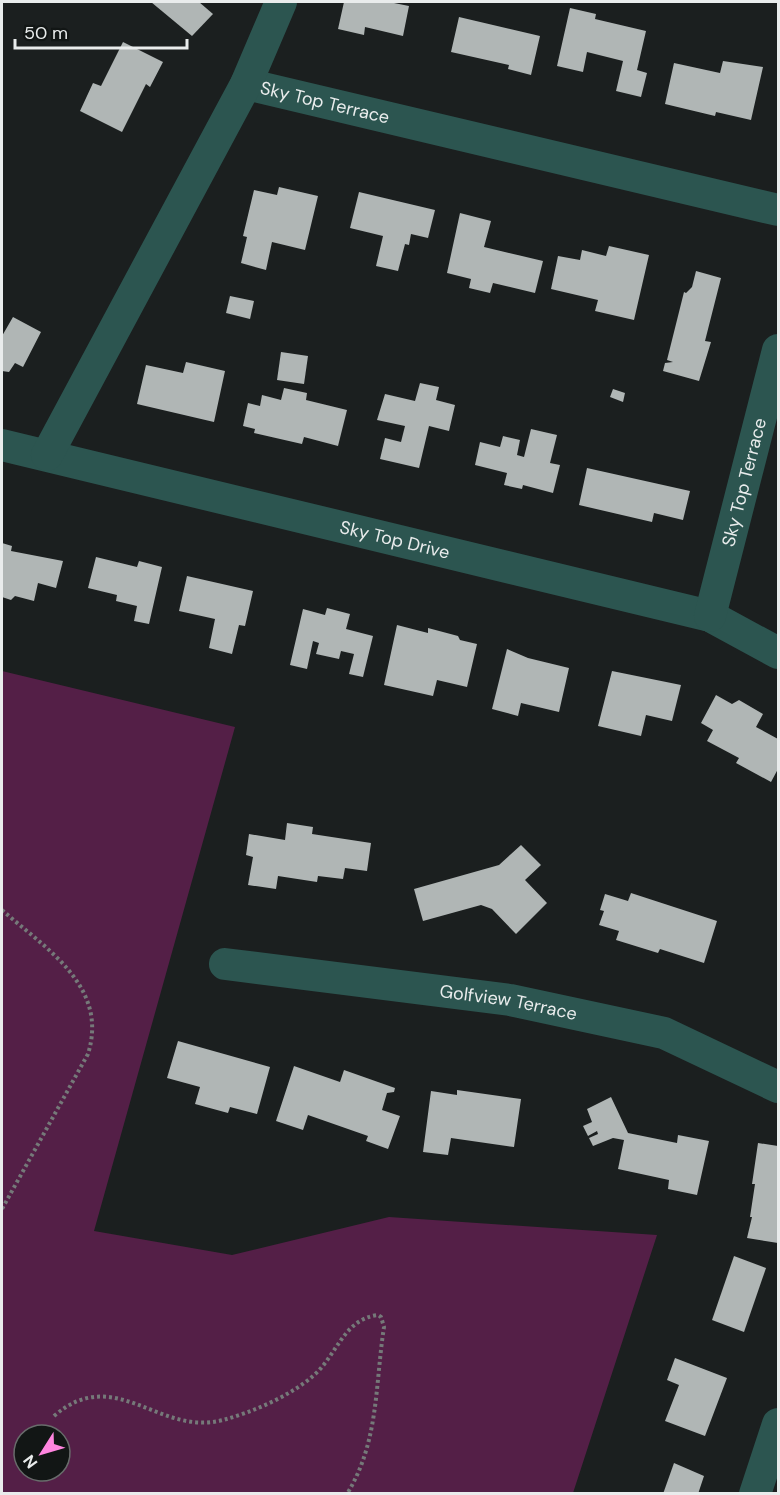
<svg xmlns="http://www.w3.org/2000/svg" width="780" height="1495" viewBox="0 0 780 1495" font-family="'DM Sans',sans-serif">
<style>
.green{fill:#541f47;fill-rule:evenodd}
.building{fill:#b0b6b5}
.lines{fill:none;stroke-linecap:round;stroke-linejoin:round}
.path{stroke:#757979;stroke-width:4;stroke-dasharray:3 3;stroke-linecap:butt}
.minor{stroke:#2c5550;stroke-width:32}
.labels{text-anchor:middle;stroke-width:6;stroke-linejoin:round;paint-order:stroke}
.street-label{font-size:18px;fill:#e9ecec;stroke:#121615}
</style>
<rect width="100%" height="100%" fill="#1b1f1f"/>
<path class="green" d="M2,671L235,727L94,1231L232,1255L389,1217L657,1235L573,1493H2ZM24,1435H60V1471H24Z"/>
<g class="building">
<polygon points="151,2 199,2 213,14 192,36"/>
<polygon points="344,2 389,2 409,6 403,36 365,27 364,35 338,29"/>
<polygon points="570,8 596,14 595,19 646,31 637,70 647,73 641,97 616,91 623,61 587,52 583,72 557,66"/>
<polygon points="459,17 540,36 531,75 508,69 509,65 451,52"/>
<polygon points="123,42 163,62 150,87 146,84 122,132 80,111 93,83 101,86"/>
<polygon points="723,61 763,67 751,120 716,112 715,116 665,104 674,63 720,73"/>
<polygon points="279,187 318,196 305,250 272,242 266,270 241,263 247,237 243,236 254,190 277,195"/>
<polygon points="359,192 435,210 428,238 411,234 409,245 405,244 398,271 376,266 383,236 350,228"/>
<polygon points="460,213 491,221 484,247 543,261 535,293 493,283 490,293 469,288 471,279 447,273"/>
<polygon points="609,246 649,255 634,320 595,311 598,300 551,289 558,256 580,260 582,250 606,256"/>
<polygon points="696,271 721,278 705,341 711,342 699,381 663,371 665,363 673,362 667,360 684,292 686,293 692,287"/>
<polygon points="230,296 254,301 250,319 226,313"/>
<polygon points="13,317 41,332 23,367 15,363 9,372 2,371 2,336"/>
<polygon points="281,352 308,356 304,384 277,380"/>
<polygon points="186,362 225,371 214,422 137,404 146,365 183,373"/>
<polygon points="420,383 439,387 436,400 455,405 449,431 429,426 419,468 380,459 385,438 401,442 405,426 377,420 385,394 415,401"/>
<polygon points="284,388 307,393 306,400 347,410 338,446 304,437 302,444 254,433 255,429 243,426 248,403 260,406 262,395 281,400"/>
<polygon points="613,389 625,393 623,402 610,397"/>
<polygon points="531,429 557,435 550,463 560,465 553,493 523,485 522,489 504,485 507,473 475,465 480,442 500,447 503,436 520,440 517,455 524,457"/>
<polygon points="587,468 690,491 683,520 654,513 652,522 579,505"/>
<polygon points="2,543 12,546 11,551 63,561 56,588 38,583 34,601 15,596 11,600 2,597"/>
<polygon points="96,557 137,567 139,561 162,567 149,624 134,621 137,606 116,601 117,595 88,588"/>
<polygon points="187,576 253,591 245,626 239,625 232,654 209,648 215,619 179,611"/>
<polygon points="327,608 350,614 346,629 373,636 363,677 349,674 354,654 341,651 339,659 316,654 319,643 313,641 307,669 290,665 303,609 325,615"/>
<polygon points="397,625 428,633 428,628 458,636 460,640 477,644 467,687 437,680 433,696 384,685"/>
<polygon points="507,649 528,658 569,668 559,712 521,703 518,716 492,709"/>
<polygon points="612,671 681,685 672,721 646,715 641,736 598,726"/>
<polygon points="716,695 732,704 739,700 763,714 756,727 778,739 778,769 771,782 736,763 739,758 707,741 713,730 701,723"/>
<polygon points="287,823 313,827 312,834 371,843 367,871 345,868 343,879 318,876 317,882 278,876 276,889 248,885 253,857 246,855 249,834 285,840"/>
<polygon points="521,845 541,865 525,880 547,903 516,934 492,909 481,905 423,921 414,889 499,865"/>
<polygon points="631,893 717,921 704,963 660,949 658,953 616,940 619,931 599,925 604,911 600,910 605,894 628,901"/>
<polygon points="178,1041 270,1067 257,1114 230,1107 228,1113 195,1104 200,1087 167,1078"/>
<polygon points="294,1066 340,1082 344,1070 395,1088 394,1092 387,1093 382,1110 400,1116 388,1149 366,1141 368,1136 308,1115 303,1130 276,1121"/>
<polygon points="457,1090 521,1099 514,1147 451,1138 448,1155 423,1152 431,1091 457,1095"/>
<polygon points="611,1097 628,1133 677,1143 678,1135 709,1141 697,1195 668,1189 669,1180 618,1169 624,1140 613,1138 593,1146 589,1138 598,1134 597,1131 588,1136 583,1126 592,1122 587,1109"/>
<polygon points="758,1143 778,1146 778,1243 747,1238 752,1217 750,1217 755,1184 752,1184"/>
<polygon points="734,1256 766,1268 744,1332 712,1320"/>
<polygon points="675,1358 727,1378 705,1436 665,1421 679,1385 667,1380"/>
<polygon points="674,1463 704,1476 698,1494 663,1494"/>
</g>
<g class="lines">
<g class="path">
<path d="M2,910C46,949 109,986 88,1054L2,1209"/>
<path d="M54,1416C115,1363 159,1437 223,1420C253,1412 290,1396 313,1376C337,1356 343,1319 378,1315L381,1317L384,1327C375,1385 379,1442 347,1494"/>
</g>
<g class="minor">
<path id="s1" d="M246,84L778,210"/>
<path id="s2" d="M2,445L710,616L778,653"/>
<polyline points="47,455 246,84 281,2"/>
<path id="s3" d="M710,616L778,350"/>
<path id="s4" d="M225,964L510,1000L664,1033L778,1087"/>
<polyline points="755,1494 778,1424"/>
</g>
</g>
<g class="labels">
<g class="street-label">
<text dy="6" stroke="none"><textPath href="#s1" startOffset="81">Sky Top Terrace</textPath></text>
<text dy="6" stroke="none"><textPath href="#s3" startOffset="138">Sky Top Terrace</textPath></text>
<text dy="6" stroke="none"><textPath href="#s2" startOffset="404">Sky Top Drive</textPath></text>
<text dy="6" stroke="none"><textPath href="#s4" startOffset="286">Golfview Terrace</textPath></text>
</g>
</g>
<rect width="780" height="1495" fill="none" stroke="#e9ecec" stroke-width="6"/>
<g transform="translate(42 1453) rotate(233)"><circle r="28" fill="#121615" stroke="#686c6b" stroke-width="1.5"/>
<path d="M0-4.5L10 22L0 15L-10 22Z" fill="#ff85df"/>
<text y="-9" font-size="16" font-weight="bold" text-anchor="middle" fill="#e9ecec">N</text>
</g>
<path d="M15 39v9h172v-9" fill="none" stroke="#e9ecec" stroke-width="3"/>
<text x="24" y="39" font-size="18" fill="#e9ecec" stroke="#121615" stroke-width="4.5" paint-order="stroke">50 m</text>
</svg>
